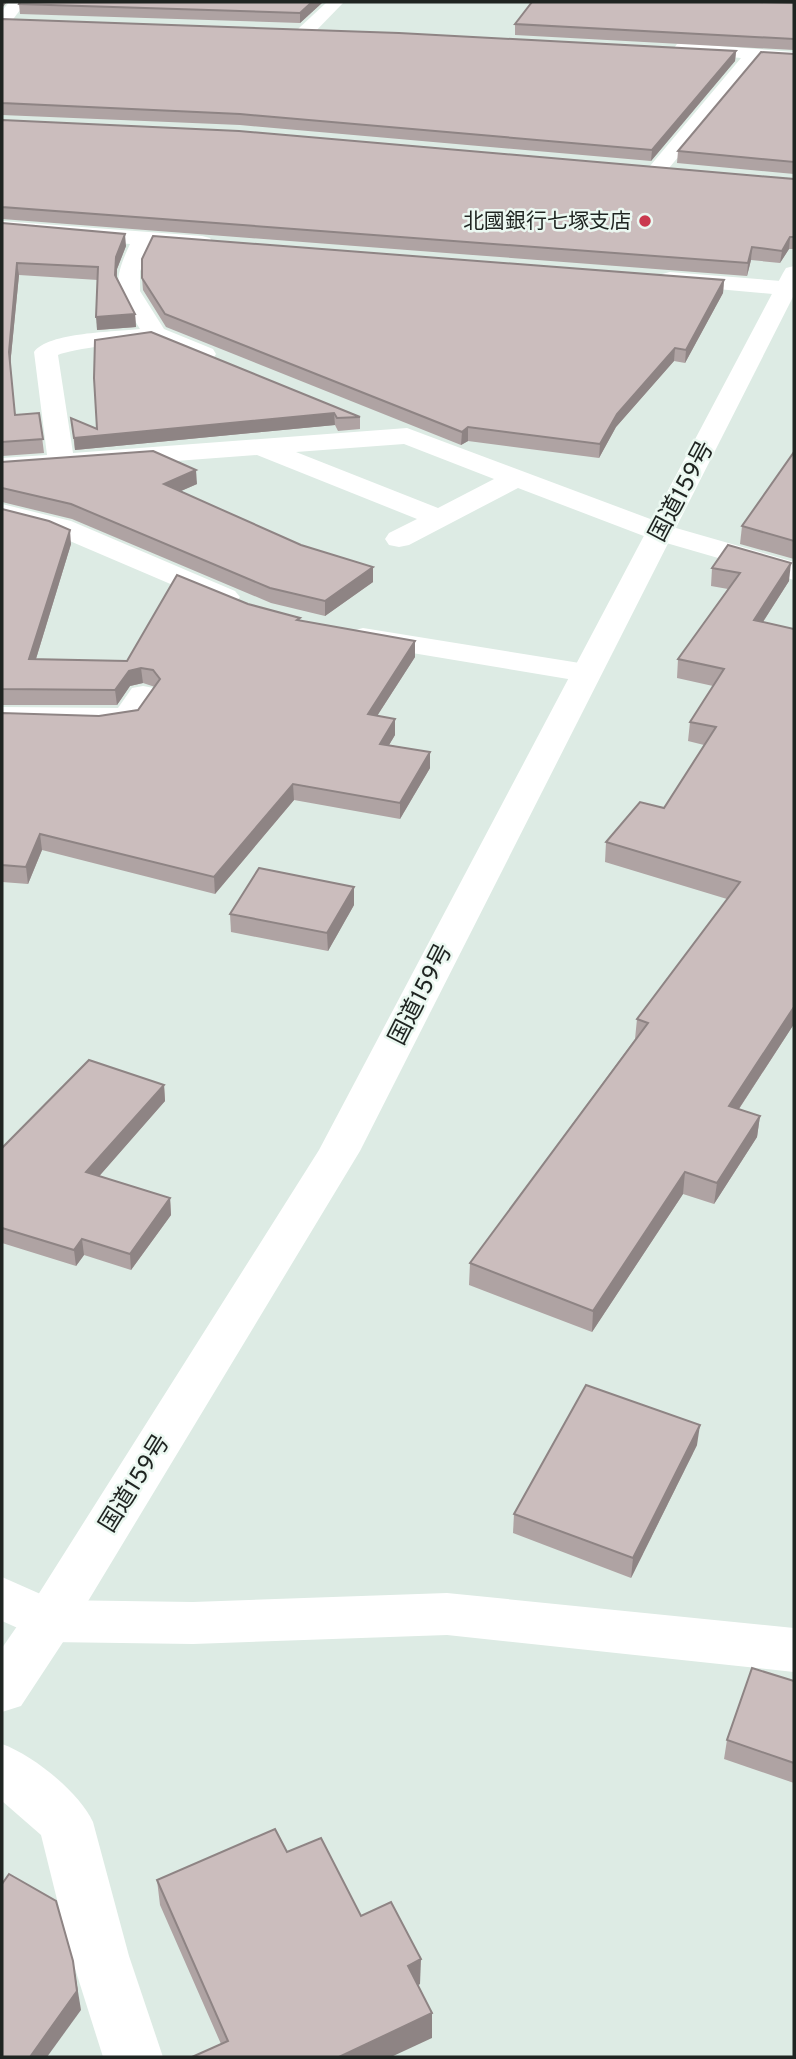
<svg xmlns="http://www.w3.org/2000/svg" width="796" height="2059" viewBox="0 0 796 2059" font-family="Overpass,'Noto Sans JP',sans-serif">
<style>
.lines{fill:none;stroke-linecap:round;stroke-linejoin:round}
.minor{fill:#fff;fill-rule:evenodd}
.major{fill:#fff;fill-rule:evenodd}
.highway{fill:#fff;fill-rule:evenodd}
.wall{fill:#afa3a3}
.shaded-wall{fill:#8e8484}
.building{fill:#cbbdbd;stroke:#8e8484;stroke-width:2}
.poi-dot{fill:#ca3a4f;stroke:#ebf8f1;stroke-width:2.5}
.labels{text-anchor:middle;stroke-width:5;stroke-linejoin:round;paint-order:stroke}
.far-poi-label{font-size:21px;fill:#1f2421;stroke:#ebf8f1;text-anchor:end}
.street-label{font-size:24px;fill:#1f2421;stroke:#ebf8f1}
</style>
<rect width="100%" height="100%" fill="#ddebe4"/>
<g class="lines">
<g class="minor">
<polygon points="327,2 344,2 311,36 299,36 296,32 299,28"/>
<polygon points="683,43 794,52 794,62 759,60 664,174 650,174 647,170 650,166 741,58 677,52 674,48 677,44"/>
<path d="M2,221L202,236L210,238L213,243L210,248L202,250L152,246L140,271V291L164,329L213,349L216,354L213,359C190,365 172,342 151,341C135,341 71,349 58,355L73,453L407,428L669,526L794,562V580L649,538L518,488L409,545L399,547L389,545L385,539L389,533L417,519L257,455L2,474V458L47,455L34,352C48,332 115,332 140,329C117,290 110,287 130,244L2,233ZM404,444L494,479L438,508L296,452Z"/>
<polygon points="670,272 794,282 794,296 662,284 659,279 662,274"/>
<polygon points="2,504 71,521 235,591 240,597 235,603 225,606 215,603 51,533 2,520"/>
<polygon points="363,628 586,664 597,666 601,673 597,680 586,682 352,643 348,637 352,631"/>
<polygon points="143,686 154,688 159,695 139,723 101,729 2,727 2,707 118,708 132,688"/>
<polygon points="2,1577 54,1600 193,1602 447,1593 794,1628 794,1672 447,1635 193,1644 49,1642 2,1621"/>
<path d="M2,1744C33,1755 79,1792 93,1822L129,1956L163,2057H103L71,1956L41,1835L2,1801Z"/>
</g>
<polygon class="major" points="9,2 26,2 8,26 2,27 2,11"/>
<polygon class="highway" points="794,266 794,295 360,1151 67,1636 21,1706 2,1712 2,1648 31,1606 319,1150 783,273 786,268"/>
</g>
<g class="wall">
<polygon points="20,2 323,2 300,23 20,14 19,4"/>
<polygon points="794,3 794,50 515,35 515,24"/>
<polygon points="2,19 736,51 735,61 651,161 240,125 2,115"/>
<polygon points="794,54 794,174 677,163 678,151"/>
<polygon points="2,120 794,179 794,249 789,249 780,263 751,260 747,276 2,219"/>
<polygon points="2,223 126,246 117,269 117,278 135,314 136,327 97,330 98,280 19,275 10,366 15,415 39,413 44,453 2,456"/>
<polygon points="142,278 724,280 723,293 685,363 674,361 616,427 599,458 468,441 461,445 166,327 143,290"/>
<polygon points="94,378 360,417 360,429 338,431 335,425 75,450 71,418 97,429"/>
<polygon points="794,452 794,559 740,544 742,526"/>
<polygon points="2,462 197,484 181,491 373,582 325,616 271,603 72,519 2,502"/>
<polygon points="2,509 71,544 36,659 127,661 248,604 415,657 377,716 395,719 395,735 389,745 430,752 430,768 400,819 294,800 215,894 42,850 28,884 2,882 2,713 99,716 138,710 155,687 143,683 130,686 117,705 2,705"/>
<polygon points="712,568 789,581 763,622 794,629 794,1024 739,1109 760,1116 757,1137 714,1204 683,1194 592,1332 469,1285 470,1263 635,1039 637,1019 727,899 605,862 606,842 664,808 704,745 688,741 690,722 713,686 677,678 678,659 728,589 711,586"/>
<polygon points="354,905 328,951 231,932 230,914"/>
<polygon points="164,1085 165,1101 99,1176 170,1198 171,1215 131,1270 84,1255 76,1266 2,1243 2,1148"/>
<polygon points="697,1445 631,1578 513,1533 514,1514"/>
<polygon points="794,1681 794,1783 724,1759 727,1740"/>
<polygon points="287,1852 361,1916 420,1984 418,1985 432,2013 432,2038 221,2044 160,1905 157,1880"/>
</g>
<g class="shaded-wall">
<polygon points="2,2 7,2 2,8"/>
<polygon points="312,2 323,2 300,23 300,13"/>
<polygon points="736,51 735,61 651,161 652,150"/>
<polygon points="125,234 126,246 117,269 116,288 115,275 116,257"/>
<polygon points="790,237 789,249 780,263 782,251"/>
<polygon points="752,247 751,260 747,276 748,263"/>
<polygon points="17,263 19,275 10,366 9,352"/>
<polygon points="724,280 723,293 685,363 686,350"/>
<polygon points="135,314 136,327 97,330 96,317"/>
<polygon points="675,348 674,361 616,427 599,458 600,444 617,414"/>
<polygon points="334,413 335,425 75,450 74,438"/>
<polygon points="468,427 468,441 461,445 462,432"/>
<polygon points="196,470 197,484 165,498 164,484"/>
<polygon points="70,530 71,544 31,675 29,659"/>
<polygon points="791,563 789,581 752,639 754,620"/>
<polygon points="373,567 373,582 325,616 325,601"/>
<polygon points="415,641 415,657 368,730 368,714"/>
<polygon points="141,668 143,683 130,686 117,705 115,690 129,671"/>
<polygon points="395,719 395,735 380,760 380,744"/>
<polygon points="430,752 430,768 400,819 400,803"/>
<polygon points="293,784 294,800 215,894 214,877"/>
<polygon points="40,834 42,850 28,884 26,867"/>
<polygon points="354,887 354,905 328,951 327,933"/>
<polygon points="794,1007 794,1024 727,1127 729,1106"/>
<polygon points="164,1085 165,1101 88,1189 86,1172"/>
<polygon points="760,1116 757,1137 714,1204 717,1183"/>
<polygon points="685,1172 683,1194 592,1332 593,1311"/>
<polygon points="170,1198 171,1215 131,1270 130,1254"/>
<polygon points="82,1239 84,1255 76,1266 74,1250"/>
<polygon points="700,1425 697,1445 631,1578 633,1558"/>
<polygon points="421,1959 420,1984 407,1990 408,1966"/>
<polygon points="73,1961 81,2010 47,2057 30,2057"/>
<polygon points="432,2013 432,2038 391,2057 339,2057"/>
</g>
<g class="building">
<polygon points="20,2 312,2 300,13 19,4"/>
<polygon points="532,2 759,2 794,3 794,39 515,24"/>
<polygon points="2,19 399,33 736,51 652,150 240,114 2,103"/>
<polygon points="761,52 794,54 794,162 678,151"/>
<polygon points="2,120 239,131 794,179 794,237 790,237 782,251 752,247 748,263 2,207"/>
<polygon points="2,223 125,234 116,257 115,275 135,314 96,317 98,267 17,263 9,352 15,415 39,413 43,439 2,442"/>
<polygon points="153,236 724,280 686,350 675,348 617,414 600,444 468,427 462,432 165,314 142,278 142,259"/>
<polygon points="151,332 360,417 337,418 334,413 74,438 71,418 97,429 94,378 95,340"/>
<polygon points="153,451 196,470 164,484 301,545 373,567 325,601 270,588 71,504 2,488 2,462"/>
<polygon points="794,452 794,541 742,526"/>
<polygon points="2,509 49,521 70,530 29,659 127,661 177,575 248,604 300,618 297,620 415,641 368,714 395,719 380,744 430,752 400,803 293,784 214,877 40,834 26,867 2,865 2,713 99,716 138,710 160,679 153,670 141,668 129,671 115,690 2,689"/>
<polygon points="728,545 791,563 754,620 794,629 794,1007 729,1106 760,1116 717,1183 685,1172 593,1311 470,1263 648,1023 637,1019 740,882 606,842 640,802 664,808 716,727 690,722 724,669 678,659 740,573 712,568"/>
<polygon points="259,868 354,887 327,933 230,914"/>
<polygon points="89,1060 164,1085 86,1172 170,1198 130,1254 82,1239 74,1250 2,1228 2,1148"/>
<polygon points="586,1385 700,1425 633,1558 514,1514"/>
<polygon points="752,1668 794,1681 794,1763 727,1740"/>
<polygon points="275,1829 287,1852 321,1838 361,1916 391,1902 421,1959 408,1966 432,2013 339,2057 192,2057 228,2041 157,1880"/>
<polygon points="9,1874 56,1901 73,1961 77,1991 30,2057 2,2057 2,1884"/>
</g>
<circle class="poi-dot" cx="645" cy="221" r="7"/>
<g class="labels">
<g class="far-poi-label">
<text x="631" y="228">北國銀行七塚支店</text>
</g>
<g class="street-label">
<text transform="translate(681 491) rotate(-62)" y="8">国道159号</text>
<text transform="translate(420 994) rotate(-63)" y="8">国道159号</text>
<text transform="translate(134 1483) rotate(-58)" y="8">国道159号</text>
</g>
</g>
<rect width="796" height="2059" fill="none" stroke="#1f2421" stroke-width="7"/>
</svg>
